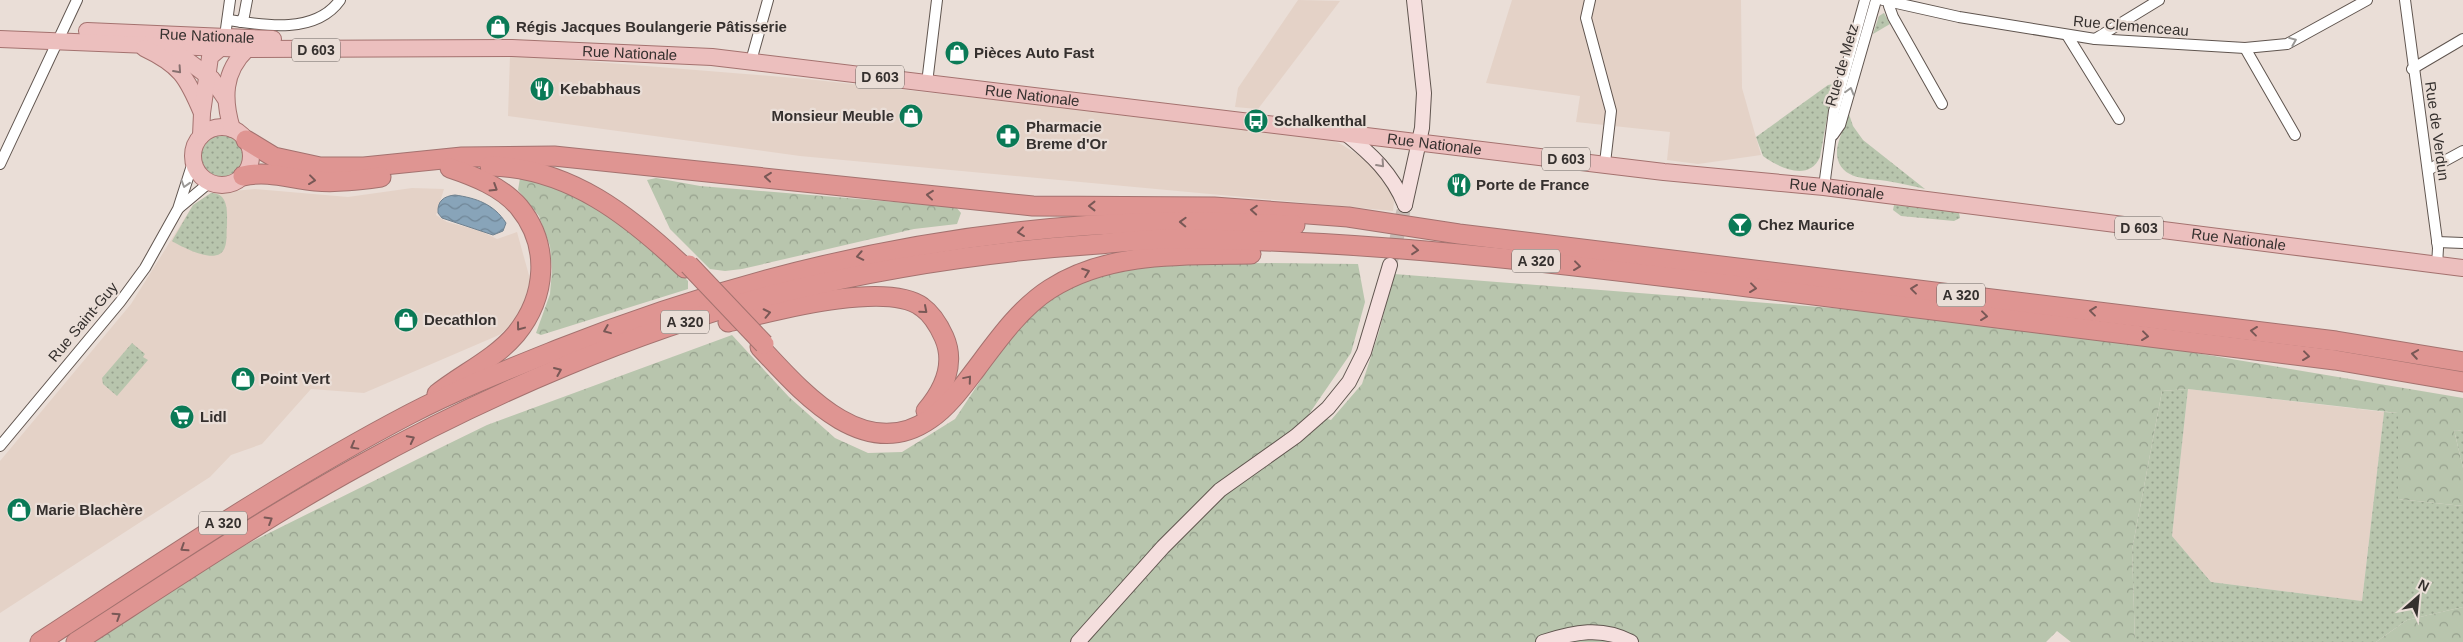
<svg xmlns="http://www.w3.org/2000/svg" width="2463" height="642" viewBox="0 0 2463 642" font-family="Helvetica,sans-serif">
<style>
.built{fill:#e4d2c7}
.grass{fill:url(#grass-dots)}
.forest{fill:url(#forest-crowns)}
.water{fill:url(#water-waves);stroke:#6f818f}
.lines{fill:none;stroke-linecap:round;stroke-linejoin:round}
.secondary-tunnel{stroke:#c6bbb5;stroke-width:14;stroke-dasharray:14 7;stroke-linecap:butt}
.minor-casing{stroke:#60554f;stroke-width:12}
.secondary-casing{stroke:#60554f;stroke-width:16}
.primary-casing{stroke:#a4726f;stroke-width:18}
.motorway-casing{stroke:#a4726f;stroke-width:21}
.minor{stroke:#fff;stroke-width:10}
.secondary{stroke:#f5dfde;stroke-width:14}
.primary{stroke:#ecbfbe;stroke-width:16}
.motorway{stroke:#df9592;stroke-width:19}
.motorway-bridge-casing{stroke:#a4726f;stroke-width:21;stroke-linecap:butt}
.motorway-bridge{stroke:#df9592;stroke-width:19}
.oneway{stroke:#9a9896}
.oneway2{stroke:#87706f}
.oneway3{stroke:#958886}
.oneway4{stroke:#795856}
.labels{text-anchor:middle;stroke-width:4.5;stroke-linejoin:round;paint-order:stroke}
.shield{fill:#eaded7;stroke:#6b6461;stroke-width:1}
.shield-label{font-size:14px;font-weight:bold;fill:#35302e}
.street-label{font-size:15px;fill:#35302e;stroke:#eaded7}
.poi-label{font-size:15px;font-weight:bold;fill:#35302e;stroke:#eaded7;text-anchor:start}
</style>
<defs>
<pattern id="grass-dots" width="8" height="8" patternUnits="userSpaceOnUse" patternTransform="scale(1.25)"><rect width="8" height="8" fill="#b8c5ad"/><path d="M2 2h.1M6 6h.1" fill="none" stroke="#96a08d" stroke-width="1.8" stroke-linecap="round"/></pattern>
<pattern id="forest-crowns" width="20" height="18" patternUnits="userSpaceOnUse" patternTransform="scale(1.25)"><rect width="20" height="18" fill="#b8c5ad"/><path d="M2 6a3 3 0 1 1 6 0M12 15a3 3 0 1 1 6 0" fill="none" stroke="#96a08d"/></pattern>
<pattern id="water-waves" width="16" height="10" patternUnits="userSpaceOnUse" patternTransform="scale(1.25)"><rect width="16" height="10" fill="#88a4b9"/><path d="M0 5q4-4 8 0t8 0" fill="none" stroke="#708697"/></pattern>
</defs>
<rect width="100%" height="100%" fill="#eaded7"/>
<g class="built">
<polygon points="1298,0 1340,1 1258,109 1235,107 1238,88"/>
<polygon points="1512,0 1741,0 1742,88 1761,155 1698,164 1667,160 1670,132 1576,122 1580,96 1486,83"/>
<polygon points="510,55 807,79 1321,136 1339,143 1357,154 1377,170 1390,188 1394,202 1393,211 800,156 508,116"/>
<polygon points="412,188 444,189 436,215 447,222 481,231 497,239 517,232 530,279 529,295 517,320 499,335 364,393 311,389 262,444 231,455 210,477 0,613 0,461 131,304 193,205 211,193 255,189 348,197"/>
<polygon points="2188,389 2384,412 2362,601 2211,582 2172,536"/>
</g>
<g class="grass">
<polygon points="1884,13 1890,24 1873,34 1879,16"/>
<path d="M1833,84L1820,157C1809,182 1779,168 1763,156L1756,137L1828,85Z"/>
<path d="M1849,114L1853,126L1863,140L1925,189C1913,186 1900,183 1887,181C1869,178 1840,181 1837,155C1836,142 1845,126 1849,114Z"/>
<circle cx="223" cy="155" r="22"/>
<path d="M211,193C215,193 219,194 222,197C228,204 227,215 227,224C226,232 228,244 223,251C214,264 182,247 172,241L193,205Z"/>
<polygon points="1894,205 1954,211 1959,213 1960,218 1954,221 1901,216 1893,210"/>
<polygon points="132,343 145,354 143,357 148,360 117,396 103,384 102,378"/>
<polygon points="2188,389 2172,536 2211,582 2362,601 2384,412 2399,413 2398,499 2463,506 2463,607 2407,620 2376,642 2135,642 2132,550 2162,391"/>
<polygon points="2454,430 2463,431 2463,468"/>
</g>
<g class="forest">
<polygon points="520,178 526,178 586,198 668,259 688,281 688,289 541,335 536,333 550,294 552,270 550,246 539,216 518,190"/>
<polygon points="656,178 700,186 956,207 961,213 957,224 914,229 742,269 725,271 710,269 670,229 647,180"/>
<polygon points="1158,262 1358,264 1365,302 1351,353 1309,414 1331,420 1362,384 1379,332 1394,274 1960,318 2160,347 2463,398 2463,431 2454,430 2463,468 2463,506 2398,499 2398,413 2188,389 2162,391 2132,550 2135,642 2071,642 2057,631 2046,642 89,642 213,561 446,445 487,425 732,335 789,397 835,438 868,453 902,452 955,419 1002,348 1034,305 1093,274"/>
<polygon points="2463,607 2463,642 2376,642 2407,620"/>
</g>
<path class="water" d="M455,195C476,198 494,204 506,223L503,231L493,235L442,218L438,213C437,201 444,196 455,195Z"/>
<g class="lines">
<polyline class="secondary-tunnel" points="1390,265 1405,205"/>
<defs>
<g id="minor">
<polyline points="1590,0 1586,18 1611,111 1605,163"/>
<polyline points="1883,0 1959,17 2095,39 2245,48 2287,44 2367,0"/>
<polyline points="2405,0 2438,248 2437,266"/>
<polyline points="1890,2 1889,6 1893,17 1942,104"/>
<path d="M229,20C265,26 316,34 340,0"/>
<polyline points="241,22 244,16 247,0"/>
<polyline points="2067,35 2119,119"/>
<polyline points="225,36 230,0"/>
<polyline points="2095,39 2159,0"/>
<polyline points="2245,48 2295,135"/>
<polyline points="751,61 768,0"/>
<polyline points="2412,69 2463,39"/>
<polyline points="927,83 937,0"/>
<polyline points="1833,135 1840,125 1876,0"/>
<polyline points="0,164 77,0"/>
<polyline points="2428,170 2463,151"/>
<polyline points="1824,187 1834,111 1865,0"/>
<polyline points="179,208 210,182"/>
<polyline points="2437,242 2463,243"/>
<polyline points="0,446 120,302 145,268 178,209 194,159"/>
</g>
<g id="secondary">
<path d="M1345,133C1371,154 1392,173 1405,205"/>
<polyline points="1405,205 1422,128 1424,93 1414,0"/>
<polyline points="1078,642 1163,547 1220,490 1296,436 1328,408 1349,382 1364,352 1390,265"/>
<path d="M1543,642C1574,632 1602,626 1631,642"/>
</g>
<g id="primary">
<path id="s1" d="M87,31L273,39"/>
<path id="s2" d="M0,39L247,49L512,48L712,57L1664,172L1824,187L2463,268"/>
<polyline points="168,46 212,79 225,98"/>
<path d="M144,48C180,65 187,77 202,113"/>
<circle cx="222" cy="156" r="29"/>
<path d="M232,129C223,99 223,72 247,49"/>
<polyline points="201,136 202,113 210,57 225,44"/>
</g>
<g id="motorway">
<polyline points="246,140 274,157 320,167 364,167 462,157 554,156 1033,206 1214,207 1348,217 1459,234 2336,341 2463,362"/>
<path d="M490,166C570,168 630,216 685,268"/>
<path d="M243,176C268,170 291,179 315,181C337,183 359,180 381,177"/>
<path d="M728,322C770,312 886,280 922,307C932,314 939,326 944,337C956,364 943,391 926,411"/>
<path d="M760,347C801,391 864,465 930,419C948,407 963,386 976,369C997,341 1020,308 1050,289C1109,251 1184,255 1251,254"/>
<path d="M437,394C462,374 495,359 516,334C546,297 551,246 519,207C502,187 474,176 450,168"/>
<path d="M40,642C161,563 282,481 410,414C458,389 509,369 559,349C753,272 958,226 1167,222C1209,221 1253,224 1295,225"/>
<path d="M76,642C169,582 261,520 357,467C486,395 641,328 784,292C887,267 993,251 1099,244C1123,242 1146,239 1170,239C1364,239 1556,263 1748,287C1943,311 2139,335 2335,360L2463,382"/>
</g>
</defs>
<use href="#minor" class="minor-casing"/>
<use href="#secondary" class="secondary-casing"/>
<use href="#primary" class="primary-casing"/>
<use href="#motorway" class="motorway-casing"/>
<use href="#minor" class="minor"/>
<use href="#secondary" class="secondary"/>
<use href="#primary" class="primary"/>
<use href="#motorway" class="motorway"/>
<defs>
<polyline id="motorway-bridge" points="689,265 764,344"/>
</defs>
<use href="#motorway-bridge" class="motorway-bridge-casing"/>
<use href="#motorway-bridge" class="motorway-bridge"/>
</g>
<defs><path id="oneway-chevron" d="M-2-3.5L2.5 0L-2 3.5" fill="none" stroke-width="1.6" stroke-linecap="round" stroke-linejoin="round" transform="scale(1.25)"/></defs>
<g class="oneway">
<use href="#oneway-chevron" transform="translate(2293 41) rotate(-22)"/>
<use href="#oneway-chevron" transform="translate(1850 91) rotate(-74)"/>
<use href="#oneway-chevron" transform="translate(185 184) rotate(107)"/>
</g>
<use class="oneway2" href="#oneway-chevron" transform="translate(178 70) rotate(48)"/>
<use class="oneway3" href="#oneway-chevron" transform="translate(1381 164) rotate(48)"/>
<g class="oneway4">
<use href="#oneway-chevron" transform="translate(768 177) rotate(-174)"/>
<use href="#oneway-chevron" transform="translate(312 180) rotate(7)"/>
<use href="#oneway-chevron" transform="translate(494 188) rotate(32)"/>
<use href="#oneway-chevron" transform="translate(930 195) rotate(-174)"/>
<use href="#oneway-chevron" transform="translate(1092 206) rotate(-180)"/>
<use href="#oneway-chevron" transform="translate(1254 210) rotate(-176)"/>
<use href="#oneway-chevron" transform="translate(1183 222) rotate(-178)"/>
<use href="#oneway-chevron" transform="translate(1021 232) rotate(173)"/>
<use href="#oneway-chevron" transform="translate(1415 250) rotate(5)"/>
<use href="#oneway-chevron" transform="translate(860 256) rotate(169)"/>
<use href="#oneway-chevron" transform="translate(1577 266) rotate(7)"/>
<use href="#oneway-chevron" transform="translate(1086 272) rotate(-20)"/>
<use href="#oneway-chevron" transform="translate(1753 288) rotate(7)"/>
<use href="#oneway-chevron" transform="translate(1914 289) rotate(-173)"/>
<use href="#oneway-chevron" transform="translate(924 310) rotate(41)"/>
<use href="#oneway-chevron" transform="translate(2093 311) rotate(-173)"/>
<use href="#oneway-chevron" transform="translate(767 313) rotate(-12)"/>
<use href="#oneway-chevron" transform="translate(1984 316) rotate(7)"/>
<use href="#oneway-chevron" transform="translate(520 327) rotate(127)"/>
<use href="#oneway-chevron" transform="translate(607 330) rotate(158)"/>
<use href="#oneway-chevron" transform="translate(2254 331) rotate(-173)"/>
<use href="#oneway-chevron" transform="translate(2145 336) rotate(7)"/>
<use href="#oneway-chevron" transform="translate(2415 354) rotate(-171)"/>
<use href="#oneway-chevron" transform="translate(2306 356) rotate(7)"/>
<use href="#oneway-chevron" transform="translate(558 371) rotate(-23)"/>
<use href="#oneway-chevron" transform="translate(968 379) rotate(-50)"/>
<use href="#oneway-chevron" transform="translate(411 439) rotate(-27)"/>
<use href="#oneway-chevron" transform="translate(354 446) rotate(151)"/>
<use href="#oneway-chevron" transform="translate(269 520) rotate(-31)"/>
<use href="#oneway-chevron" transform="translate(184 548) rotate(147)"/>
<use href="#oneway-chevron" transform="translate(117 616) rotate(-33)"/>
</g>
<defs>
<symbol id="shop-disc" viewBox="-11 -11 22 22"><circle r="9.5" fill="#0a7a56" stroke="#eaded7"/><path d="M-5-2.5h2.3a2.7 3.5 0 0 1 5.4 0H5L5.5 6h-11ZM-1.5-2.5h3a1.5 2.3 0 0 0-3 0Z" fill="#fff"/></symbol>
<symbol id="restaurant-disc" viewBox="-11 -11 22 22"><circle r="9.5" fill="#0a7a56" stroke="#eaded7"/><path d="M-5-6h1v4h1v-4h1v4h1v-4h1v5L-1.5 .5V6h-2V.5L-5-1ZM5-6V6H3V1.5H1.5Q1.5-4 5-6Z" fill="#fff"/></symbol>
<symbol id="bus-disc" viewBox="-11 -11 22 22"><circle r="9.5" fill="#0a7a56" stroke="#eaded7"/><path d="M-5-6H5V4H4V6H2V4H-2V6H-4V4H-5ZM-3.5-4V0h7V-4ZM-3.5 1.2v1.5H-2V1.2ZM2 1.2v1.5H3.5V1.2Z" fill="#fff"/></symbol>
<symbol id="pharmacy-disc" viewBox="-11 -11 22 22"><circle r="9.5" fill="#0a7a56" stroke="#eaded7"/><path d="M-2-6h4v4h4v4h-4v4h-4v-4h-4v-4h4Z" fill="#fff"/></symbol>
<symbol id="bar-disc" viewBox="-11 -11 22 22"><circle r="9.5" fill="#0a7a56" stroke="#eaded7"/><path d="M-6-5H6L.8 .8V4.5H3.5V6h-7V4.5H-.8V.8Z" fill="#fff"/></symbol>
<symbol id="supermarket-disc" viewBox="-11 -11 22 22"><circle r="9.5" fill="#0a7a56" stroke="#eaded7"/><path d="M-6-5.5h2.5l.6 2H6L4.5 2H-2.5L-4.4-4H-6ZM-1.5 3.2a1.3 1.3 0 1 0 .1 0ZM3 3.2a1.3 1.3 0 1 0 .1 0Z" fill="#fff"/></symbol>
</defs>
<g fill-rule="evenodd">
<use href="#shop-disc" x="484" y="13" width="28" height="28"/>
<use href="#shop-disc" x="943" y="39" width="28" height="28"/>
<use href="#restaurant-disc" x="528" y="75" width="28" height="28"/>
<use href="#shop-disc" x="897" y="102" width="28" height="28"/>
<use href="#bus-disc" x="1242" y="107" width="28" height="28"/>
<use href="#pharmacy-disc" x="994" y="122" width="28" height="28"/>
<use href="#restaurant-disc" x="1445" y="171" width="28" height="28"/>
<use href="#bar-disc" x="1726" y="211" width="28" height="28"/>
<use href="#shop-disc" x="392" y="306" width="28" height="28"/>
<use href="#shop-disc" x="229" y="365" width="28" height="28"/>
<use href="#supermarket-disc" x="168" y="403" width="28" height="28"/>
<use href="#shop-disc" x="5" y="496" width="28" height="28"/>
</g>
<g class="labels">
<g class="shield">
<rect x="292" y="38.5" width="48" height="23" rx="4"/>
<rect x="856" y="65.5" width="48" height="23" rx="4"/>
<rect x="1542" y="147.5" width="48" height="23" rx="4"/>
<rect x="2115" y="216.5" width="48" height="23" rx="4"/>
<rect x="1512" y="249.5" width="48" height="23" rx="4"/>
<rect x="1937" y="283.5" width="48" height="23" rx="4"/>
<rect x="661" y="310.5" width="48" height="23" rx="4"/>
<rect x="199" y="511.5" width="48" height="23" rx="4"/>
</g>
<g class="shield-label">
<text x="316" y="55">D 603</text>
<text x="880" y="82">D 603</text>
<text x="1566" y="164">D 603</text>
<text x="2139" y="233">D 603</text>
<text x="1536" y="266">A 320</text>
<text x="1961" y="300">A 320</text>
<text x="685" y="327">A 320</text>
<text x="223" y="528">A 320</text>
</g>
<g class="street-label">
<text transform="translate(2131 26) rotate(5)" y="5">Rue Clemenceau</text>
<text dy="5" stroke="none"><textPath href="#s1" startOffset="120">Rue Nationale</textPath></text>
<text dy="5" stroke="none"><textPath href="#s2" startOffset="630">Rue Nationale</textPath></text>
<text transform="translate(1842 65) rotate(-74)" y="5">Rue de Metz</text>
<text dy="5" stroke="none"><textPath href="#s2" startOffset="1035">Rue Nationale</textPath></text>
<text transform="translate(2437 131) rotate(82)" y="5">Rue de Verdun</text>
<text dy="5" stroke="none"><textPath href="#s2" startOffset="1440">Rue Nationale</textPath></text>
<text dy="5" stroke="none"><textPath href="#s2" startOffset="1845">Rue Nationale</textPath></text>
<text dy="5" stroke="none"><textPath href="#s2" startOffset="2250">Rue Nationale</textPath></text>
<text transform="translate(83 322) rotate(-50)" y="5">Rue Saint-Guy</text>
</g>
<g class="poi-label">
<text x="516" y="32">Régis Jacques Boulangerie Pâtisserie</text>
<text x="974" y="58">Pièces Auto Fast</text>
<text x="560" y="94">Kebabhaus</text>
<text x="894" y="121" text-anchor="end">Monsieur Meuble</text>
<text x="1274" y="126">Schalkenthal</text>
<text x="1026" y="132">Pharmacie<tspan x="1026" dy="17">Breme d'Or</tspan></text>
<text x="1476" y="190">Porte de France</text>
<text x="1758" y="230">Chez Maurice</text>
<text x="424" y="325">Decathlon</text>
<text x="260" y="384">Point Vert</text>
<text x="200" y="422">Lidl</text>
<text x="36" y="515">Marie Blachère</text>
</g>
</g>
<g transform="translate(2418 597) rotate(27)" stroke="#eaded7" stroke-width="4" paint-order="stroke">
<path d="M0-4L9 19L0 12L-9 19Z" fill="#35302e"/>
<text y="-8" font-size="14" font-weight="bold" text-anchor="middle" fill="#35302e">N</text>
</g>
</svg>
